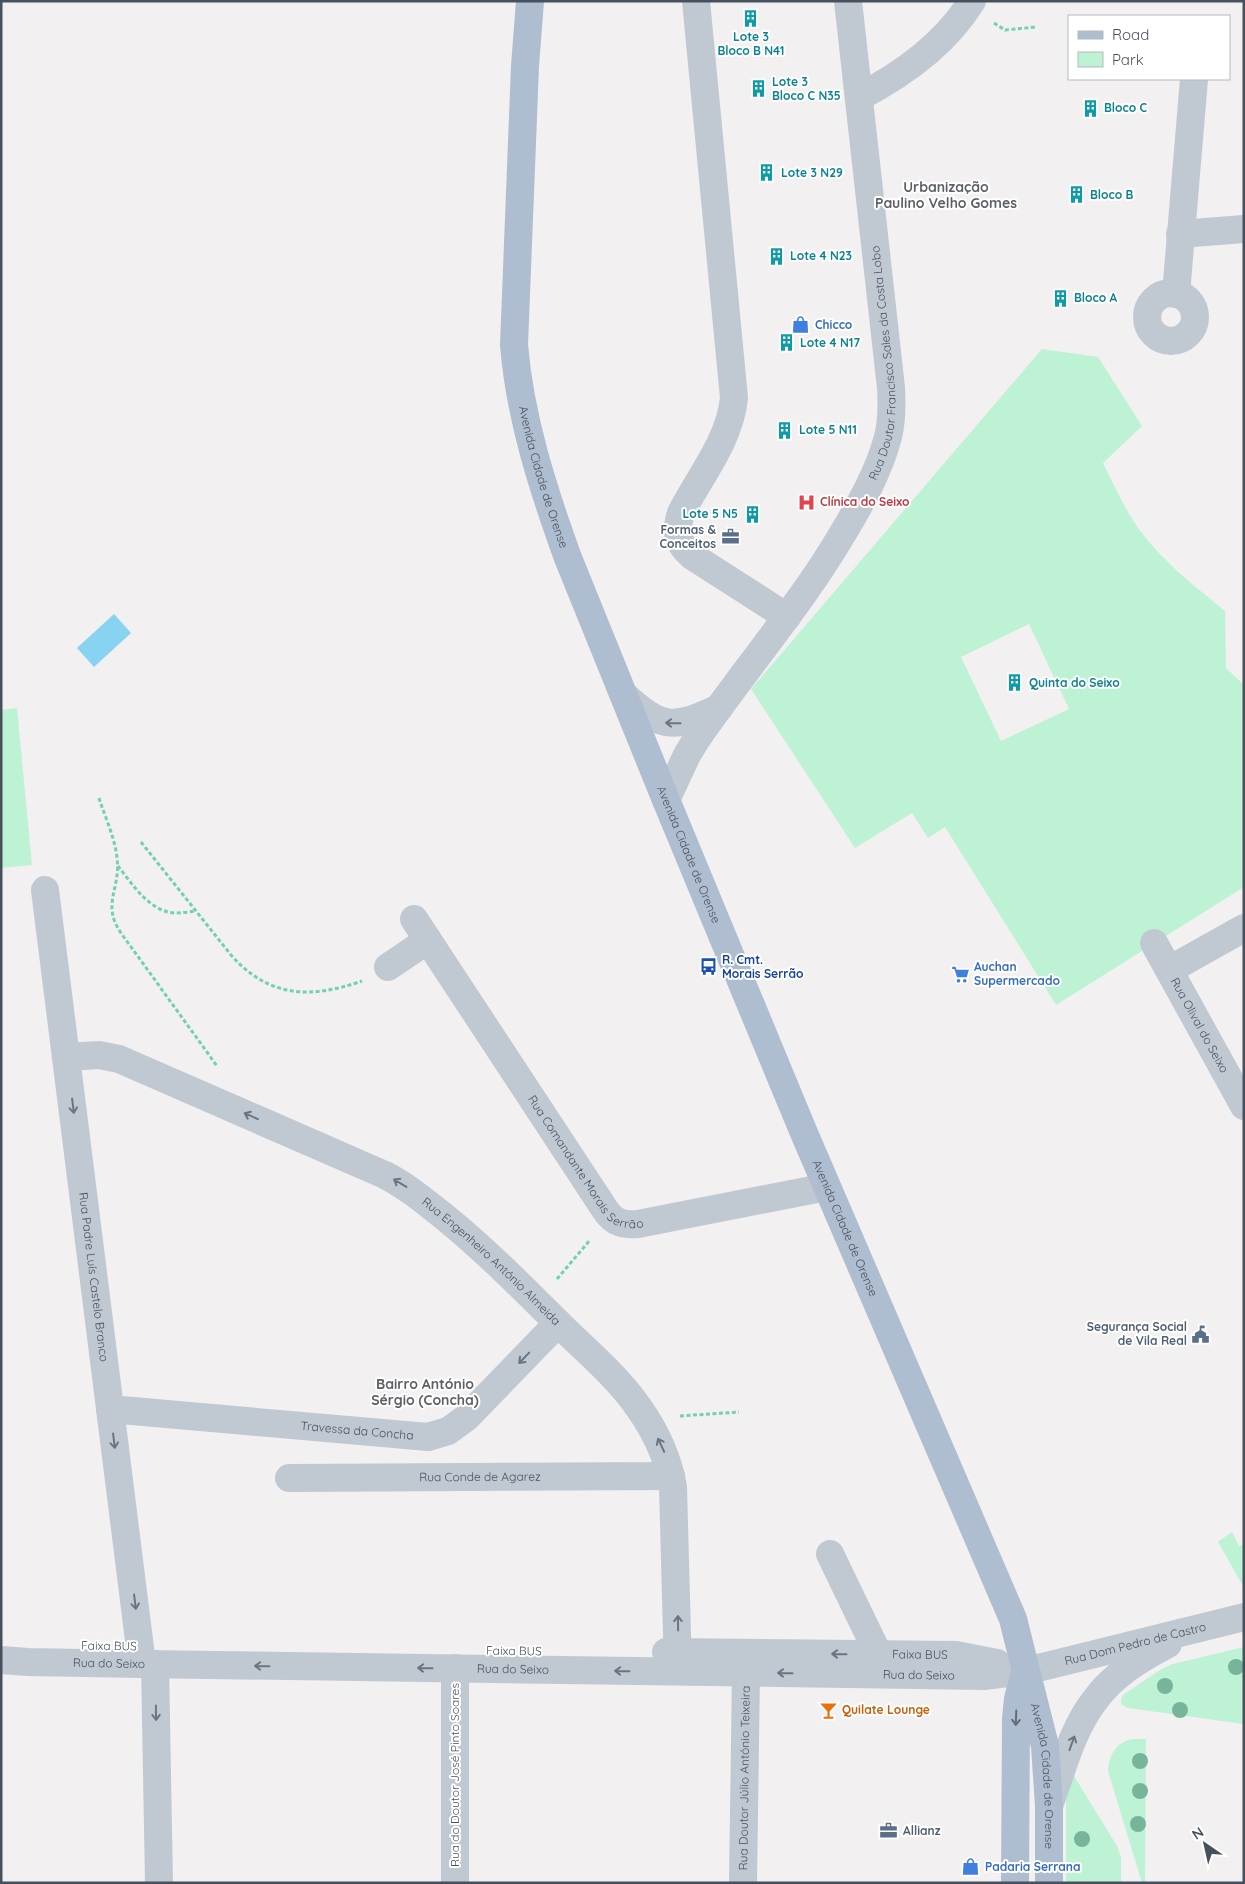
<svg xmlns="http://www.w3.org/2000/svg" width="1245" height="1884" viewBox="0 0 1245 1884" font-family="Quicksand,sans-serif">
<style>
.green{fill:#bdf2d5;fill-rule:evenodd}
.water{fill:#87d3f1}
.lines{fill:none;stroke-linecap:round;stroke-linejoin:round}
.path{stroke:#73d2aa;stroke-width:3;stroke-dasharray:4 2.5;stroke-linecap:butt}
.minor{stroke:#c0c9d2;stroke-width:28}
.major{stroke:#aebdd0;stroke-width:28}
.tree{fill:#77b59a}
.oneway{stroke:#6b7581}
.oneway2{stroke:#616c7a}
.labels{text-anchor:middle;stroke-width:4;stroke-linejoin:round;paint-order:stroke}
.culture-label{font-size:12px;font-weight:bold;fill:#0d838f;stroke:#fff;text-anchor:start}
.shop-label{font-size:12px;font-weight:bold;fill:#366cbe;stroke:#fff;text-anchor:start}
.street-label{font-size:12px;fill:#47515e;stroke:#fff}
.health-label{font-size:12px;font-weight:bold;fill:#be3a42;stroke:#fff;text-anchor:start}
.service-label{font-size:12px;font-weight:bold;fill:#4e5e75;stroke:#fff;text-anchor:end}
.transit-label{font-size:12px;font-weight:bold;fill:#164399;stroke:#fff;text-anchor:start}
.food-label{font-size:12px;font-weight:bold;fill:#c56008;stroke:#fff;text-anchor:start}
.neighbourhood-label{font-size:14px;font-weight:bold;fill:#5c5f65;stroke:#fff}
</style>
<rect width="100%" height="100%" fill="#f2f0f0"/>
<g class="green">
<path d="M1042,349L1098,357L1142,426L1103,463C1113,483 1122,503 1134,522C1158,558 1192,584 1225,611L1226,668L1244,685V887L1056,1005L945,827L928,838L912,813L855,848L751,689ZM1029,624L1069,709L1001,741L961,657Z"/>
<polygon points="17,708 32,865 1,868 1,710"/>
<polygon points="1232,1532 1239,1546 1244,1544 1243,1586 1218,1542"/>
<polygon points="1244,1647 1244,1724 1128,1708 1121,1704 1121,1700 1123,1695 1160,1670 1173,1664"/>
<path d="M1133,1739H1146L1145,1883H1142L1108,1771C1109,1755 1116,1742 1133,1739Z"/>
<polygon points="1069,1768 1117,1846 1121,1857 1121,1883 1066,1883 1066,1797"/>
</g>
<polygon class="water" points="114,614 131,633 94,667 77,648"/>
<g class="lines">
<g class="path">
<polyline points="994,23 1005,30 1036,27"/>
<path d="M99,798C105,817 115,838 117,858C121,889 101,904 121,933L217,1066"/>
<path d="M141,842L231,955C269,998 311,999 362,981"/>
<path d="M118,866C132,884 150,912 175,913C182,913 189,912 195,911"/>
<polyline points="557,1279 590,1240"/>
<polyline points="680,1416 739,1412"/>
</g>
<g class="minor">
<path d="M696,1L734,398C730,440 700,476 681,513C675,532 677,543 692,556L787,617"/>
<path d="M859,97C902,75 946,43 972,1"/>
<polyline points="1180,234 1244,229"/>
<circle cx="1171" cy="317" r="24"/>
<polyline points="1176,294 1194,79"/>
<path d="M623,694C661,729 673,730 719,708"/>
<path id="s1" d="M666,800L687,755L696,740C744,670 800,606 843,533C861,503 879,471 888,437C892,421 892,405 891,388L848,1"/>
<path id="s2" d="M45,890L142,1664"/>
<path id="s3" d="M414,919L606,1211C614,1223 624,1225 638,1224L827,1187"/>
<path id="s4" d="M1154,943L1244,1106"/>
<polyline points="388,967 428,940"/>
<polyline points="1169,970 1244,928"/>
<path id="s5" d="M66,1057L99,1055L119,1059L385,1175C408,1187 427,1203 447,1219C486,1251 522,1287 558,1323C585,1350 617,1376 639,1408C656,1432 668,1458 673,1487L678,1670"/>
<path id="s6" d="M110,1409L428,1437L448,1431L466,1418L558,1323"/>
<path id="s7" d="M289,1478L671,1476"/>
<polyline points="830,1554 886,1670"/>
<path id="s8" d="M666,1652L956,1655L997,1663"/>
<path id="s9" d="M1,1660L28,1662L142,1664L984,1676L1026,1671L1244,1617"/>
<polyline points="155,1664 159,1883"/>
<polyline points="455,1668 455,1883"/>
<path d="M1049,1806C1062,1771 1072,1729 1095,1700C1113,1675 1141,1658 1168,1644"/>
<path id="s10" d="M743,1883L746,1672"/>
</g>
<g class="major">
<path id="s11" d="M530,1L525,66L514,345C520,418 543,489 568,558L666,800L804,1133L1013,1619L1045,1746L1049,1806V1883"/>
<polyline points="1015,1883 1016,1719 1018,1699 1025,1672"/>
</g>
</g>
<g class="tree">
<circle cx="1236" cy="1667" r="8"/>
<circle cx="1165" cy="1686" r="8"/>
<circle cx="1180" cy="1710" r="8"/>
<circle cx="1140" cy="1761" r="8"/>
<circle cx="1140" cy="1791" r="8"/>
<circle cx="1138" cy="1824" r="8"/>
<circle cx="1082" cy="1839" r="8"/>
</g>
<defs><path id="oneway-shaft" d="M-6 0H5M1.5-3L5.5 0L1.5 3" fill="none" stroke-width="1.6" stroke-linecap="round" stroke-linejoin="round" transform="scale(1.25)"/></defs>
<g class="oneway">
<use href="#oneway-shaft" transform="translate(673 723) rotate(-179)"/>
<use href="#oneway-shaft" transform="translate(73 1106) rotate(83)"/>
<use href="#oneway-shaft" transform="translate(251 1116) rotate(-156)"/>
<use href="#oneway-shaft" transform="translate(400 1183) rotate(-149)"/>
<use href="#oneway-shaft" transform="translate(524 1358) rotate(134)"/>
<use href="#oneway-shaft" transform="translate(114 1441) rotate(83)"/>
<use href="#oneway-shaft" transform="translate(661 1445) rotate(-115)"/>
<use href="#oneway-shaft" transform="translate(135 1602) rotate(83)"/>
<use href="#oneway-shaft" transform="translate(678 1623) rotate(-91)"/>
<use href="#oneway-shaft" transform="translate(839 1654) rotate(-179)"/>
<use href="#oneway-shaft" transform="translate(262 1666) rotate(-179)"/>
<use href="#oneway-shaft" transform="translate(425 1668) rotate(-179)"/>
<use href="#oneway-shaft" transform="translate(622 1671) rotate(-179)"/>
<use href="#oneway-shaft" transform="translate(785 1673) rotate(-179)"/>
<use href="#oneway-shaft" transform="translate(156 1713) rotate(89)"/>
<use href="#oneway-shaft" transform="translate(1072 1743) rotate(-70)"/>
</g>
<use class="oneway2" href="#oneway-shaft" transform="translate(1016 1718) rotate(92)"/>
<defs>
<symbol id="building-bare" viewBox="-9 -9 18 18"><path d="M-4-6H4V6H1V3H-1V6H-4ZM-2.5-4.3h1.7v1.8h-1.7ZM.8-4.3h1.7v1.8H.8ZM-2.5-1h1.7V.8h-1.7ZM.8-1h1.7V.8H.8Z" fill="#0f9aa8" stroke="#fff" stroke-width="2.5" paint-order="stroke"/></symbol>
<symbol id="shop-bare" viewBox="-9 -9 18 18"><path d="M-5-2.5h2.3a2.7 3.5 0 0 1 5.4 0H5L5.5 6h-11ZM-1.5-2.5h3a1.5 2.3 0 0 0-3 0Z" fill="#3f7fe0" stroke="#fff" stroke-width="2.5" paint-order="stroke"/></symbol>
<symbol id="hospital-bare" viewBox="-9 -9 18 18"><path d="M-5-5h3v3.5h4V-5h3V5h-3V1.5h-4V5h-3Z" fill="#e0444e" stroke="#fff" stroke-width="2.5" paint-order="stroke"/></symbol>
<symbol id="office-bare" viewBox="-9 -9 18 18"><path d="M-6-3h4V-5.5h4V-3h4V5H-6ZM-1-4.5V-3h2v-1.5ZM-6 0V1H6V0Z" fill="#5c6f8a" stroke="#fff" stroke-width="2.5" paint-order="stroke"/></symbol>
<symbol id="bus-bare" viewBox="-9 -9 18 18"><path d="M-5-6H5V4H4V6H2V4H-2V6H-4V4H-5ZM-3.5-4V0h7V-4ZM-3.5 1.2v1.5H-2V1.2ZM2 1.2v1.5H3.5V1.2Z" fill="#1a4fb4" stroke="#fff" stroke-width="2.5" paint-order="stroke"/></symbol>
<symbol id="supermarket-bare" viewBox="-9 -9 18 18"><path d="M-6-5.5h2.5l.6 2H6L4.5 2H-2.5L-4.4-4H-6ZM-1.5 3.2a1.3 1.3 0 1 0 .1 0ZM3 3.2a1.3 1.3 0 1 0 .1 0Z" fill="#3f7fe0" stroke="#fff" stroke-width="2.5" paint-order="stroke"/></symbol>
<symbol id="civic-bare" viewBox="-9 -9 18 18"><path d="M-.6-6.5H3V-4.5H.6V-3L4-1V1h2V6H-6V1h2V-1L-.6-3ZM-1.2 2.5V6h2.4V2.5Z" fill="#5c6f8a" stroke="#fff" stroke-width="2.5" paint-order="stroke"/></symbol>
<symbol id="bar-bare" viewBox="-9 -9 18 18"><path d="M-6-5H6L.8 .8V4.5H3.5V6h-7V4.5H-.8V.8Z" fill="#e8710a" stroke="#fff" stroke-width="2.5" paint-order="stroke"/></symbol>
</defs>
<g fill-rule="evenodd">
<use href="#building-bare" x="738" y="6" width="25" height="25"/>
<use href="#building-bare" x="746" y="76" width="25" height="25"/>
<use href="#building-bare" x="1078" y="96" width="25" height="25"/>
<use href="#building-bare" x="754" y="160" width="25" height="25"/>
<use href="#building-bare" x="1064" y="182" width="25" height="25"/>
<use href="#building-bare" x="764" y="244" width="25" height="25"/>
<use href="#building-bare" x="1048" y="286" width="25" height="25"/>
<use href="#shop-bare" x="788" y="312" width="25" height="25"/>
<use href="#building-bare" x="774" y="330" width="25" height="25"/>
<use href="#building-bare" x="772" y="418" width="25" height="25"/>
<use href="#hospital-bare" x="794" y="490" width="25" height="25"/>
<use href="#building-bare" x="740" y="502" width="25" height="25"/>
<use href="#office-bare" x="718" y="524" width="25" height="25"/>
<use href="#building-bare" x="1002" y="670" width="25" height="25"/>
<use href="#bus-bare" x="696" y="954" width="25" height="25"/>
<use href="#supermarket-bare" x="948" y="962" width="25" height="25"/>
<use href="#civic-bare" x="1188" y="1322" width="25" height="25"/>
<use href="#bar-bare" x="816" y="1698" width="25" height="25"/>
<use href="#office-bare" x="876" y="1818" width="25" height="25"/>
<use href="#shop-bare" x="958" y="1854" width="25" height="25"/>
</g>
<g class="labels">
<g class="culture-label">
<text x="751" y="41" text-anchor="middle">Lote 3<tspan x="751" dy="14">Bloco B N41</tspan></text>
<text x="772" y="86">Lote 3<tspan x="772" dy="14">Bloco C N35</tspan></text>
<text x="1104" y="112">Bloco C</text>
<text x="781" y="177">Lote 3 N29</text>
<text x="1090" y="199">Bloco B</text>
<text x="790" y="260">Lote 4 N23</text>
<text x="1074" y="302">Bloco A</text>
<text x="800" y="347">Lote 4 N17</text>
<text x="799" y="434">Lote 5 N11</text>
<text x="738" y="518" text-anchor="end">Lote 5 N5</text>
<text x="1029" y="687">Quinta do Seixo</text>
</g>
<g class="shop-label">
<text x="815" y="329">Chicco</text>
<text x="974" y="971">Auchan<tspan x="974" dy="14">Supermercado</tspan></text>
<text x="985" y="1871">Padaria Serrana</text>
</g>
<g class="street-label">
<text dy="4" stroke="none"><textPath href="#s1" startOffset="501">Rua Doutor Francisco Sales da Costa Lobo</textPath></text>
<text dy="4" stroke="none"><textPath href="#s11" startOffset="480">Avenida Cidade de Orense</textPath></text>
<text dy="4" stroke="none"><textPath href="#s11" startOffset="885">Avenida Cidade de Orense</textPath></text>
<text dy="4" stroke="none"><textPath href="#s4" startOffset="94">Rua Olival do Seixo</textPath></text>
<text dy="4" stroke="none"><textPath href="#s3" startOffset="302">Rua Comandante Morais Serrão</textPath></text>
<text dy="4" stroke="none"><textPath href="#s11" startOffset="1290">Avenida Cidade de Orense</textPath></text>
<text dy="4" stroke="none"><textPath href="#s5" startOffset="481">Rua Engenheiro António Almeida</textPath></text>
<text dy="4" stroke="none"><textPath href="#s2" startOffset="390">Rua Padre Luís Castelo Branco</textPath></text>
<text dy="4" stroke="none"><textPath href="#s6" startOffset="248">Travessa da Concha</textPath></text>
<text dy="4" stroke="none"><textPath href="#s7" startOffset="191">Rua Conde de Agarez</textPath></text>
<text dy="4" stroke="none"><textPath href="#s9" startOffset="1138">Rua Dom Pedro de Castro</textPath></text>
<text transform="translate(109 1646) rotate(1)" y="4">Faixa BUS</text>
<text transform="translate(514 1651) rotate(1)" y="4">Faixa BUS</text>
<text dy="4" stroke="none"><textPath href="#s8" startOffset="254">Faixa BUS</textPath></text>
<text dy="4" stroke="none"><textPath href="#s9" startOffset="108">Rua do Seixo</textPath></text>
<text dy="4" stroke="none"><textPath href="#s9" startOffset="512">Rua do Seixo</textPath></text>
<text dy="4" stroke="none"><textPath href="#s9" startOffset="918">Rua do Seixo</textPath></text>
<text transform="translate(455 1775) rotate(-90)" y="4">Rua do Doutor José Pinto Soares</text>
<text dy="4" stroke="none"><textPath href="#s11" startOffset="1876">Avenida Cidade de Orense</textPath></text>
<text dy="4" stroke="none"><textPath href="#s10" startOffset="105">Rua Doutor Júlio António Teixeira</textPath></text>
</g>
<g class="health-label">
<text x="820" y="506">Clínica do Seixo</text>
</g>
<g class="service-label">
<text x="716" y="534">Formas &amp;<tspan x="716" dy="14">Conceitos</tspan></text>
<text x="1187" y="1331">Segurança Social<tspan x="1187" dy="14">de Vila Real</tspan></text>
<text x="903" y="1835" text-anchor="start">Allianz</text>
</g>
<g class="transit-label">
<text x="722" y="964">R. Cmt.<tspan x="722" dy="14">Morais Serrão</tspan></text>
</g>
<g class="food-label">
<text x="842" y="1714">Quilate Lounge</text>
</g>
<g class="neighbourhood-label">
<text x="946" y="192">Urbanização<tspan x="946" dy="16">Paulino Velho Gomes</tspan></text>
<text x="425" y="1389">Bairro António<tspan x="425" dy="16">Sérgio (Concha)</tspan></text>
</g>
</g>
<rect width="1245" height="1884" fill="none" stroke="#47515e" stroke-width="5"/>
<rect x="1068" y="15" width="162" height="65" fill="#ffffff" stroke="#b5b9bf"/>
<rect x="1078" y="31" width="25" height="8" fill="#aebdd0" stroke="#b5b9bf"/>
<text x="1112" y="40" font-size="15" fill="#47515e">Road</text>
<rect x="1078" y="52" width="25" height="15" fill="#bdf2d5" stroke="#b5b9bf"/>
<text x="1112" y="65" font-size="15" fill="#47515e">Park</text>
<g transform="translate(1205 1844) rotate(326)" stroke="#ffffff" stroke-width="4" paint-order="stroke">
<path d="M0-4L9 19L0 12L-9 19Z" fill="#47515e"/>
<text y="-8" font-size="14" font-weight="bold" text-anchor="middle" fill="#47515e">N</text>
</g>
</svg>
